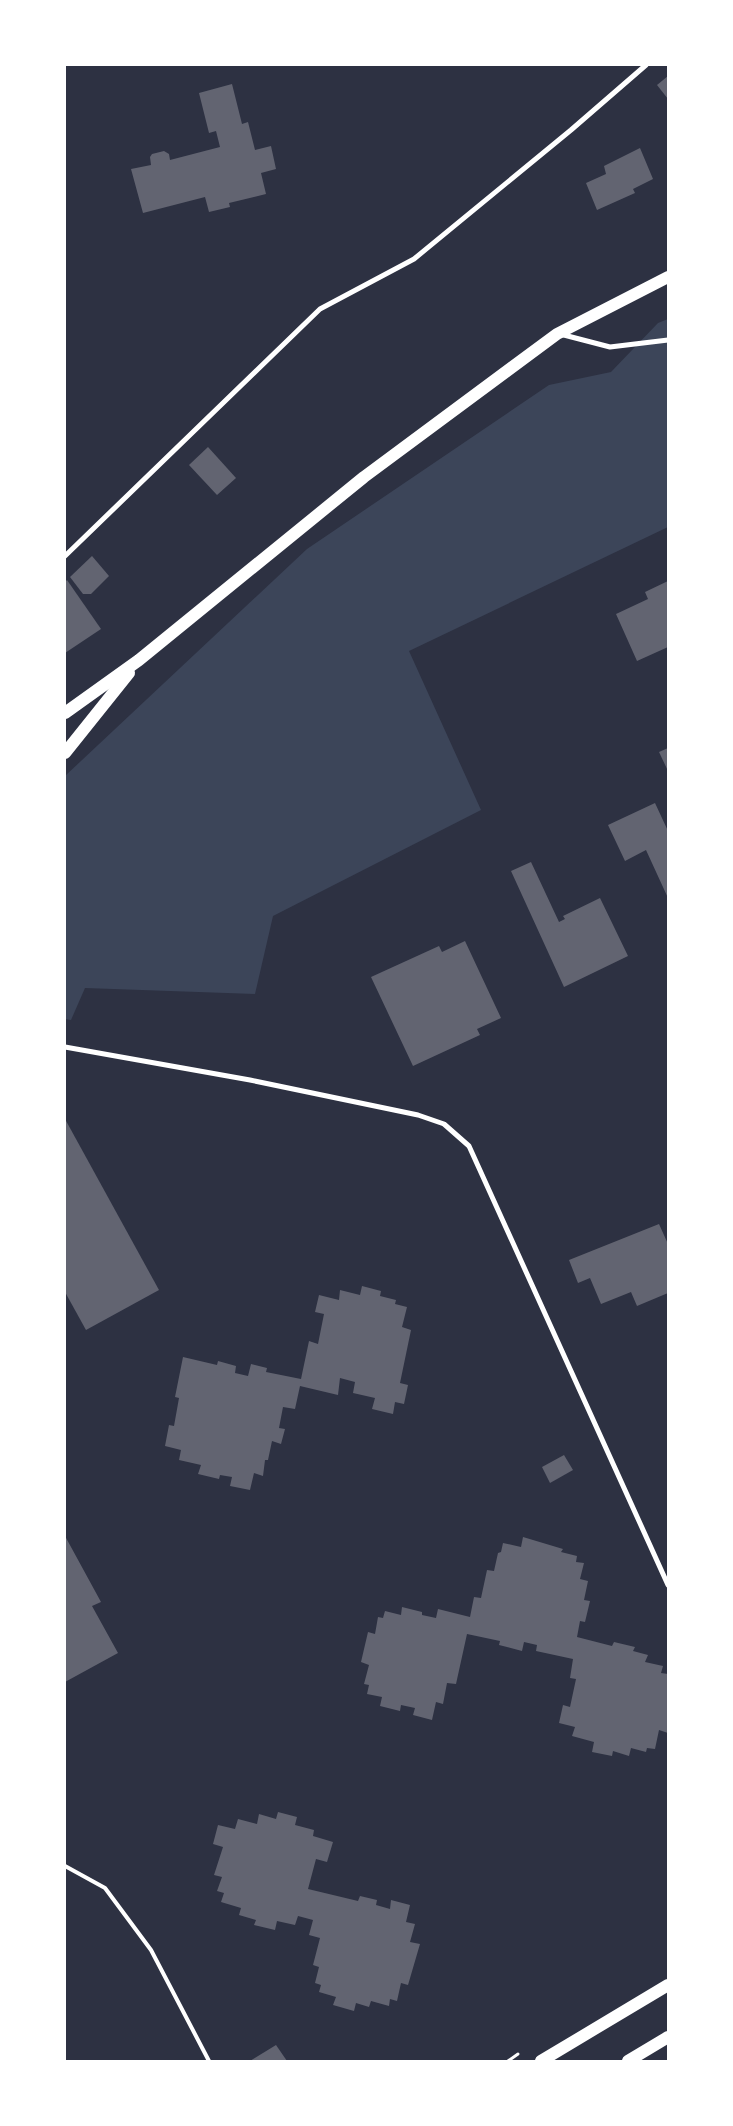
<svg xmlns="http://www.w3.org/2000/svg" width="733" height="2126" viewBox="0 0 733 2126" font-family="Commissioner,sans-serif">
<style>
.green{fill:#3c4559}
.building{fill:#626471}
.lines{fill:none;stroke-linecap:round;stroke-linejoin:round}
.path{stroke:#fff;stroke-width:3}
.service{stroke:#fff;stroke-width:4}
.minor{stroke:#fff;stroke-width:5}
.primary{stroke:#fff;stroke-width:12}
</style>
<rect width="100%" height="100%" fill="#2d3142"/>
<polygon class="green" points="668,319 668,527 409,651 481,810 273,916 255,994 85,988 71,1020 65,1019 65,776 307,549 549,385 611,372 658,323"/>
<g class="building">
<polygon points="668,76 668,99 657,85"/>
<polygon points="232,84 242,124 248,122 255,150 271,146 276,169 261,173 266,194 229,203 230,207 209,212 205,197 143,213 131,169 151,165 150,157 152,154 164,151 169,154 170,160 220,147 216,131 209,133 199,93"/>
<polygon points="640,148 653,179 633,189 635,193 597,210 586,183 606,174 604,166"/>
<polygon points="208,447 236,478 217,495 189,465"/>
<polygon points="92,556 109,576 91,594 83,594 70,577"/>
<polygon points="67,580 101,629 65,653 65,582"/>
<polygon points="668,581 668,647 637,661 616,614 648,599 645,592"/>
<polygon points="668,748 668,771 659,752"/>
<polygon points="655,803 668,831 668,898 646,850 625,861 608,825"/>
<polygon points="531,862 559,922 565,919 563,916 600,898 628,956 564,987 511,871"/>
<polygon points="465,941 501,1018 477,1029 480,1035 413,1066 371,977 439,946 442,952"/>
<polygon points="65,1119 159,1290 86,1330 65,1292"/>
<polygon points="659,1224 668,1244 668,1293 637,1306 631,1292 601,1304 590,1278 578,1283 569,1260"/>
<polygon points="362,1286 381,1291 380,1296 396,1300 395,1304 407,1307 402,1327 411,1330 400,1383 408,1385 404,1404 395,1402 393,1414 372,1409 375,1398 353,1393 355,1382 340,1378 338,1395 300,1386 295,1409 283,1407 279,1428 285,1429 281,1444 272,1441 268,1460 265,1460 263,1476 254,1473 250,1490 230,1486 232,1477 220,1475 219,1479 198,1474 201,1465 179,1460 181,1450 165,1446 169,1425 174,1426 179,1398 175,1397 183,1357 217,1365 218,1361 236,1366 235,1373 248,1376 251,1364 267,1368 266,1372 301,1379 309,1341 318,1344 324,1314 315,1312 319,1295 339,1300 340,1290 360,1295"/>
<polygon points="564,1455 573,1470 550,1483 542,1467"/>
<polygon points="65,1536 101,1602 92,1606 118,1653 65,1682"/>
<polygon points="523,1537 563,1549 561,1552 577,1556 576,1562 584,1563 580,1579 588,1581 584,1600 590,1601 585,1622 580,1621 577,1637 612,1646 614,1642 635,1647 633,1651 648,1655 645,1662 663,1666 661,1673 668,1674 668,1733 659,1730 655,1749 647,1748 646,1752 631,1748 629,1756 613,1751 612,1756 592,1752 594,1742 572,1736 575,1727 559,1723 563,1705 570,1707 576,1679 570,1678 573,1659 536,1651 537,1645 524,1642 522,1651 499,1645 500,1641 467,1634 456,1684 447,1683 443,1704 436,1702 432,1720 413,1715 415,1708 401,1705 400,1711 380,1706 382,1697 367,1694 369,1685 364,1684 369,1665 361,1662 368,1632 375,1634 378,1617 383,1618 385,1611 401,1615 402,1607 422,1612 422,1615 436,1618 438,1609 470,1617 474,1597 481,1598 487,1570 494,1571 498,1553 501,1552 503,1543 521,1547"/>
<polygon points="278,1812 297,1817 295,1825 314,1830 313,1836 333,1842 327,1862 316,1859 308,1889 358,1901 360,1896 377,1900 376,1905 390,1909 391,1900 410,1905 406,1922 415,1924 410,1942 420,1944 408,1985 401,1983 397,2001 390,1999 389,2006 371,2001 369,2007 356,2003 354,2011 333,2005 336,1997 319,1992 321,1985 315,1983 319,1967 313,1965 320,1938 309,1935 313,1920 298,1916 295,1925 277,1921 275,1930 254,1925 256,1920 239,1915 241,1908 221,1902 224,1893 217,1891 222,1877 214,1875 223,1847 213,1844 218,1825 235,1829 238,1819 257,1824 259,1814 276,1819"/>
<polygon points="276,2045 287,2061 250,2061"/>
</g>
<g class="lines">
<polyline class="path" points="508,2061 518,2054"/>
<polyline class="service" points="65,1866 105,1888 151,1950 209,2061"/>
<g class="minor">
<polyline points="560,334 610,347 668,340"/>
<polyline points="65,556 320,309 414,259 571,130 646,65"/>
<polyline points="65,1047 250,1080 418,1115 444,1124 469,1146 668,1585"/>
</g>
<g class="primary">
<polyline points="65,713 139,660 364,477 557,334 668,277"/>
<polyline points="65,753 129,673"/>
<polyline points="541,2061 668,1985"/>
<polyline points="628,2061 668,2037"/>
</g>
</g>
<rect width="733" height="2126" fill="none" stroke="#ffffff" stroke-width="132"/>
</svg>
